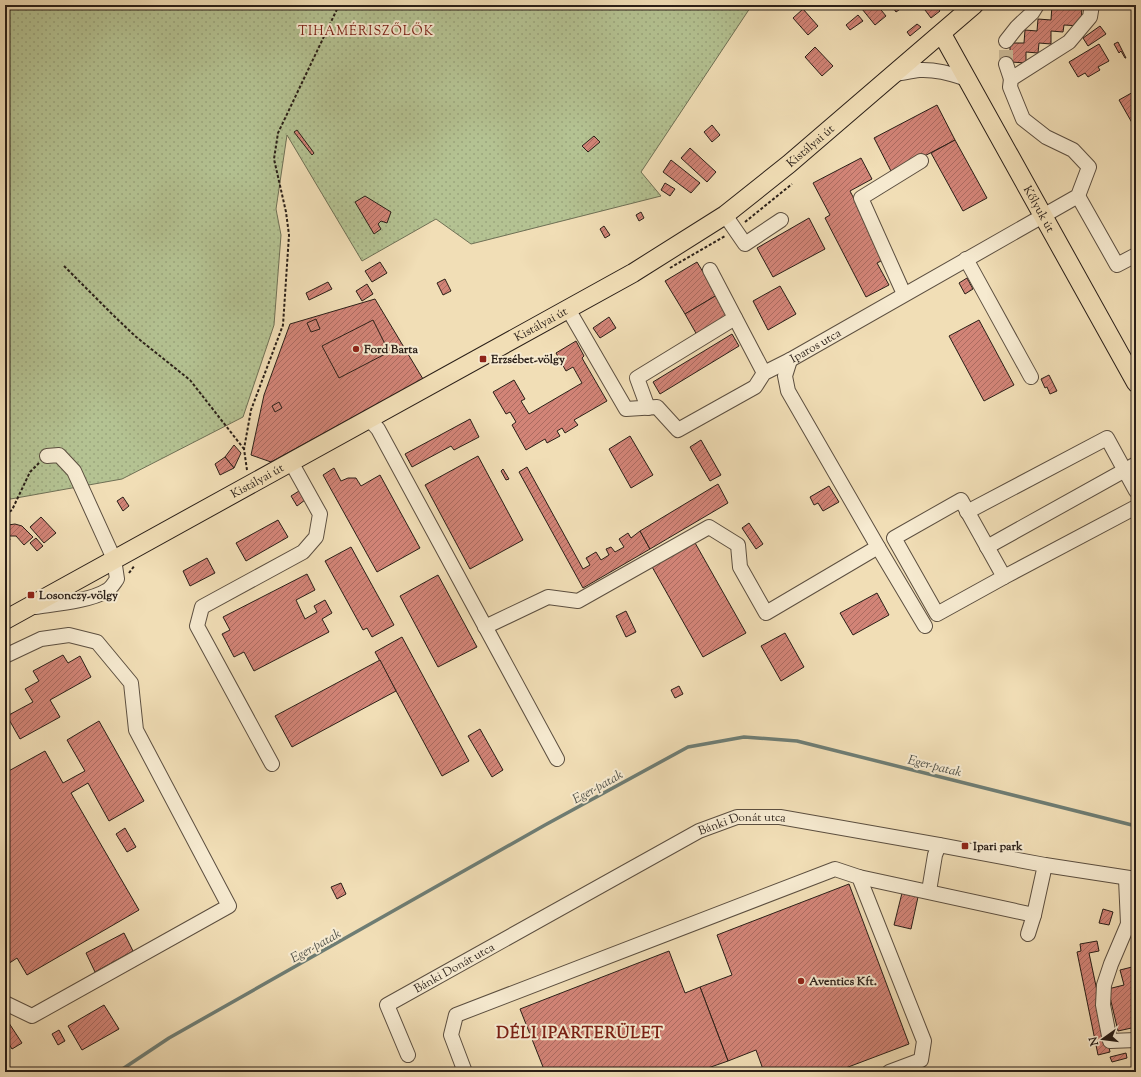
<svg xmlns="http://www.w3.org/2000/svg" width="1141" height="1077" viewBox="0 0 1141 1077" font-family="'Sorts Mill Goudy',serif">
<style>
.garden{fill:url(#garden-dots);stroke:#6f7055}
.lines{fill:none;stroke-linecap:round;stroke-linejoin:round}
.stream{stroke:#6e7d74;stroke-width:3.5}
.building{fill:url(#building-hatch);stroke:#2a1f18}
.minor-tunnel{stroke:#c9b896;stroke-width:14;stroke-dasharray:14 7;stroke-linecap:butt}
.minor-casing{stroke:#5c4f40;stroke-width:16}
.major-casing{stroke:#2a1f18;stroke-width:20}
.path{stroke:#2a1f18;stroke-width:2;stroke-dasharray:3 2;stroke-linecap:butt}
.minor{stroke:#f6ead0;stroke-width:14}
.major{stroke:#f1deb6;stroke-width:18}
.poi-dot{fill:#8f2418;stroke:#f6ead0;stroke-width:1.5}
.labels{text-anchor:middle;stroke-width:4;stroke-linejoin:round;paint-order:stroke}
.street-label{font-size:12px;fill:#2a1f18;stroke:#f6ead0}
.poi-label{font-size:12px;font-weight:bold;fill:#2a1f18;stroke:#f6ead0;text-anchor:start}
.neighbourhood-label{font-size:13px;letter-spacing:1px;fill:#7a1f14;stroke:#f6ead0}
.water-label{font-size:13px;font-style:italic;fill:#4c4e46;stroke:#f6ead0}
.district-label{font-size:16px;font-weight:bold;letter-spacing:1px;fill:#7a1f14;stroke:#f6ead0}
</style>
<defs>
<pattern id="garden-dots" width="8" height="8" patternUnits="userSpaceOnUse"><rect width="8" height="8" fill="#b4c292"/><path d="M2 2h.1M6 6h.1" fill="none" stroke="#9ba67d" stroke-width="1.8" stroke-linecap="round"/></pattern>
<pattern id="building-hatch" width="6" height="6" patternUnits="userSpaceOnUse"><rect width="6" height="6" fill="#d28477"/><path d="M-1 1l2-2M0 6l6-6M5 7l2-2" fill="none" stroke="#ab6b61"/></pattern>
</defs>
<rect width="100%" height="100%" fill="#f1deb6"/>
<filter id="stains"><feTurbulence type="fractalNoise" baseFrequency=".005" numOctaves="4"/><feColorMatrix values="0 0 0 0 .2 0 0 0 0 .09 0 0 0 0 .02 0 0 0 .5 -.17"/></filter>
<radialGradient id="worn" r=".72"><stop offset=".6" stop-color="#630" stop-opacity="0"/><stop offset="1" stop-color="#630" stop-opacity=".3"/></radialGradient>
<polygon class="garden" points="5,5 752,5 641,172 661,196 471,244 436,219 362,261 287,135 276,209 281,235 274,325 243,417 122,479 5,500"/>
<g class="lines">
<polyline class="stream" points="118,1072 169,1038 545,825 688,747 744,737 797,741 1136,826"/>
</g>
<g class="building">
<polygon points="866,5 877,5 886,16 875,25 862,9"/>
<polygon points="891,5 906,5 896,12"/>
<polygon points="931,5 935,5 940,11 931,18 925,10"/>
<polygon points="1052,5 1082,5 1081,26 1064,25 1063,32 1051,31 1051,44 1039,43 1038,53 1026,52 1026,63 1011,62 1010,50 1010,43 1024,43 1025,30 1037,31 1038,19 1051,20"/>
<polygon points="803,9 818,26 808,35 793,18"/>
<polygon points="858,15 863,21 850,30 846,25"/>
<polygon points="917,24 921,27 910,36 907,32"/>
<polygon points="1100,26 1106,34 1088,46 1083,38"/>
<polygon points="1118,42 1126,58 1125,58 1121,51 1119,53 1114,44"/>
<polygon points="1099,44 1109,61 1098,67 1100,70 1088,77 1085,73 1078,77 1069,62"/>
<polygon points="815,47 833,66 822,76 805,57"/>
<polygon points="1135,91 1136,94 1135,128 1119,100"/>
<polygon points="937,105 955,140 892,173 874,138"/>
<polygon points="712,125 720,135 712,142 704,132"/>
<polygon points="297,130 314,153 312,155 294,132"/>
<polygon points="594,136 600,142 588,152 582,146"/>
<polygon points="955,140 987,198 963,211 931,153"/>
<polygon points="690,148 716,172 707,182 681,158"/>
<polygon points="861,158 872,179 850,191 885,259 877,263 889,285 866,297 825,218 830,215 813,183"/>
<polygon points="671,160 700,183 691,193 663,172"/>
<polygon points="665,183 675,189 670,196 661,190"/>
<polygon points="365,196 391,212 387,223 381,221 378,224 381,229 374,234 355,202"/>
<polygon points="641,212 644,218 639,221 636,215"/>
<polygon points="809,218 825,249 773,277 757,248"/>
<polygon points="604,226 610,235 605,238 600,229"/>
<polygon points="380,262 387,273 372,282 365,271"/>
<polygon points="697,262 717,295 685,314 665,281"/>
<polygon points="967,278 973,289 965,294 959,283"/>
<polygon points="445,279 451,291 443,295 437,283"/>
<polygon points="328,282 332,289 309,300 306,293"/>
<polygon points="367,284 373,294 362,301 356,291"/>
<polygon points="780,286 796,314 768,330 753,301"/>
<polygon points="717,295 729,315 697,335 685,314"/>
<polygon points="375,299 423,379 271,462 251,455 264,395 290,324"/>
<polygon points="609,317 616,328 600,338 593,328"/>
<polygon points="316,319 320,329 311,332 307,323"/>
<polygon points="373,320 389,352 339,378 322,346"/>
<polygon points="979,320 1014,385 984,401 949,336"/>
<polygon points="732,334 739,346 660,394 653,382"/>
<polygon points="576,341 584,356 582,358 607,401 574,420 578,425 565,433 562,428 557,431 560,436 547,443 545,439 526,450 512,425 516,422 510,412 506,414 493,392 514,380 525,399 521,401 529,414 582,383 573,367 566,371 556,353"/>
<polygon points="1049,375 1057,391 1050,394 1047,387 1045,388 1041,379"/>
<polygon points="279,402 282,408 275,412 272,406"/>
<polygon points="470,419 479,437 454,450 451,446 412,467 405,454"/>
<polygon points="630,436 653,475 631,488 609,449"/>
<polygon points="701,440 721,475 710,481 690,447"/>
<polygon points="234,445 241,453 234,468 225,457"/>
<polygon points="478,456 523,540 470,569 425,485"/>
<polygon points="225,457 234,468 220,475 215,464"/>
<polygon points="527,467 583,569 590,565 586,558 596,552 601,560 609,555 606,549 611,547 615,552 624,547 619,539 628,533 631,538 640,531 650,549 583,588 519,472"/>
<polygon points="334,468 341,481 348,478 356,478 361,486 380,475 420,548 377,572 323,475"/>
<polygon points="503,469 509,479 506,480 501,471"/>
<polygon points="718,484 728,503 650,549 640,531"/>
<polygon points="829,486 839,502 823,511 818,503 814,505 810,497"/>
<polygon points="299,491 305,500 297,506 291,496"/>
<polygon points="123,497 129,506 123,511 117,501"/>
<polygon points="41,517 56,533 44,543 30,527"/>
<polygon points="278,520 288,537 246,561 236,543"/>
<polygon points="8,523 8,525 15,524 22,526 33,537 24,545 16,536 9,536 10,540 5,540 5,524"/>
<polygon points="749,523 763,544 756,549 742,528"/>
<polygon points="36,538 43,546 37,551 30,543"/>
<polygon points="694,541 746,633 703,657 651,565"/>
<polygon points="351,547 394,625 372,637 367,628 363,630 325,561"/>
<polygon points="207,558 215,573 190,586 183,571"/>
<polygon points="307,574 315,590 296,600 305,619 317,612 314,606 325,600 332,613 322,619 329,632 254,671 244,652 234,657 222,634 230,630 223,617"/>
<polygon points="438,575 477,647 438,667 400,596"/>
<polygon points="877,593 889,615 853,635 840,613"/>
<polygon points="626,611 636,632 626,637 616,616"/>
<polygon points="785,633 804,667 781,681 761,646"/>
<polygon points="402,637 469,761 442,776 375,652"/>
<polygon points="63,655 68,663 80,656 91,677 50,700 60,717 20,739 7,716 33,702 25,689 39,681 33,671"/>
<polygon points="380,660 396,691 292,747 275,716"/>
<polygon points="679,686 683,694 675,698 671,690"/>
<polygon points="99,721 144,801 109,821 88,783 71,793 139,910 27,975 17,958 8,964 5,959 5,773 45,751 63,783 85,771 67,740"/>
<polygon points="480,729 503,770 492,777 468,736"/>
<polygon points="125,828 136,847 127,852 116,834"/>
<polygon points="341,883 346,894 337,899 331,887"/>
<polygon points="849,884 909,1044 835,1072 764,1072 756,1050 728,1061 700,987 732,975 717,935"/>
<polygon points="902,893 918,897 911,929 894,925"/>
<polygon points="1103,909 1113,912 1109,925 1099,923"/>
<polygon points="124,933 133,951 95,972 86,953"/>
<polygon points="1097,941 1099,951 1089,953 1110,1052 1098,1055 1077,952 1081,951 1080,944"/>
<polygon points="669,951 685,993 700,987 728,1061 708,1068 709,1072 545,1072 520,1009"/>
<polygon points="1136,966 1136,1027 1118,1031 1108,989 1124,985 1120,970"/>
<polygon points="104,1005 119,1029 82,1050 68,1026"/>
<polygon points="5,1017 22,1043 12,1049 5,1038"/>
<polygon points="59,1030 65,1041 58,1045 52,1034"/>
<polygon points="1126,1053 1127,1058 1112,1062 1110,1057"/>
</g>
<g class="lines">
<polyline class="minor-tunnel" points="1006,64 1006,41"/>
<defs>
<g id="minor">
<polyline points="1006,41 1017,27 1032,13 1037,5"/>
<polyline points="1006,64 1011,79"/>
<path d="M894,74C902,73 911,71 919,70C936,69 951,74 967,79"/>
<polyline points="1078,196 1117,265 1136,255"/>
<polyline points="725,215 745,244 781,220"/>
<polyline points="966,259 1031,377"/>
<polyline points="710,270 764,373"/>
<polyline points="904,294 861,198 921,161"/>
<path id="s1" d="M568,309L626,409L657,407L678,430L755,387L764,373L790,360L1078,196L1089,167L1073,150L1046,137L1023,119L1010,87L1011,79L1069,42L1090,17L1092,5"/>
<polyline points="790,360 785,376 788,391 878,547 925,626"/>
<polyline points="648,408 637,378 735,318"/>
<polyline points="369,419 378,429 557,759"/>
<polygon points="961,500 1004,577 937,614 894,538"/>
<polyline points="967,512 1107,438 1136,491"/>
<polyline points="987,547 1136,464"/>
<polyline points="1004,577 1136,507"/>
<path d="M35,607C54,604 90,601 106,591C111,589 114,583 117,579L114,559L74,471L59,455L47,456"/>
<polyline points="485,627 548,597 578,601 709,527 738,545 740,567 766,613 878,547"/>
<polyline points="5,656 41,639 69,635 97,642 131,683 136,730 229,906 32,1016 5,1003"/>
<polyline points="272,764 197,626 202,607 303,552 316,537 320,514 291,462"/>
<polyline points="859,877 1034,915 1045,865"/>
<polyline points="1126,879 1128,924 1111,964 1104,985 1103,1005 1110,1041 1136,1040"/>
<polyline points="929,891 935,855 939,845"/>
<polyline points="1028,934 1034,915"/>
<path id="s2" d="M408,1055L387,1005L699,831L737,817H780L939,845L1045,865L1136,879"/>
<polyline points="465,1072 451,1035 456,1015 835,869 859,877 924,1041 921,1060 889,1072"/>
</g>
<g id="major">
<path id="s3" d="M942,34L1136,383"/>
<path id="s4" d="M5,620L633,273L725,215L789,164L974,5"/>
</g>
</defs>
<use href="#minor" class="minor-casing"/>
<use href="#major" class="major-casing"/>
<g class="path">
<polyline points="745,222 792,184"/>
<polyline points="64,266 113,315 135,336 190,380 244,449"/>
<polyline points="670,268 725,236"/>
<polyline points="247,470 244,449 251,410 283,325 289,235 286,212 274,159 278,133 339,5"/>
<polyline points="5,514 12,510 30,472 39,463"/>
<polyline points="129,573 135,565"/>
</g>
<use href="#minor" class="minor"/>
<use href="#major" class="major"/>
</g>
<g class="poi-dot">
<circle cx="356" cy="349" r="4"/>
<rect x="479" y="355" width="8" height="8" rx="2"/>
<rect x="27" y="591" width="8" height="8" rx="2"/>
<rect x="961" y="842" width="8" height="8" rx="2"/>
<circle cx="801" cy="981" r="4"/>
</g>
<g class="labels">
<g class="street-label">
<text dy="4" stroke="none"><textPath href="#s4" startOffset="936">Kistályai út</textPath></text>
<text dy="4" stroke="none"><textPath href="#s3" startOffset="200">Kőlyuk út</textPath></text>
<text dy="4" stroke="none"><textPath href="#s4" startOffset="612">Kistályai út</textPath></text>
<text dy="4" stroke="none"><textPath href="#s1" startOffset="341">Iparos utca</textPath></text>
<text dy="4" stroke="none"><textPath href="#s4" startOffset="288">Kistályai út</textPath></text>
<text dy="4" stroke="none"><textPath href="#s2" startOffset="456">Bánki Donát utca</textPath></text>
<text dy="4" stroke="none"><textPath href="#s2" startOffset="131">Bánki Donát utca</textPath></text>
</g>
<g class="poi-label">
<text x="364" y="353">Ford Barta</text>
<text x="491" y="363">Erzsébet-völgy</text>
<text x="39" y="599">Losonczy-völgy</text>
<text x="973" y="850">Ipari park</text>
<text x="809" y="985">Aventics Kft.</text>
</g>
<g class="neighbourhood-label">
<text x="366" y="35">TIHAMÉRISZŐLŐK</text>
</g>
<g class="water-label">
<text transform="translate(935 765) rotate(14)" y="5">Eger-patak</text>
<text transform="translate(597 786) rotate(-29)" y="5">Eger-patak</text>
<text transform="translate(315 945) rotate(-29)" y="5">Eger-patak</text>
</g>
<g class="district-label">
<text x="580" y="1038">DÉLI IPARTERÜLET</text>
</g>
</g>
<rect width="1141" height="1077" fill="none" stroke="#f1deb6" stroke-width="20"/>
<rect x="6" y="6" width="1129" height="1065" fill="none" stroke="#2a1f18" stroke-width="2"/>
<rect x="10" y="10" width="1121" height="1057" fill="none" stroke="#2a1f18"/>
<g transform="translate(1103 1039) rotate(256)" stroke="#f6ead0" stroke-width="3" paint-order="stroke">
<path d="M0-3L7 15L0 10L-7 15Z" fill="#2a1f18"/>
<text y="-6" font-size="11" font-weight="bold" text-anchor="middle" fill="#2a1f18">N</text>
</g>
<rect width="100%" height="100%" filter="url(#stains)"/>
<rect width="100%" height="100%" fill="url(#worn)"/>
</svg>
